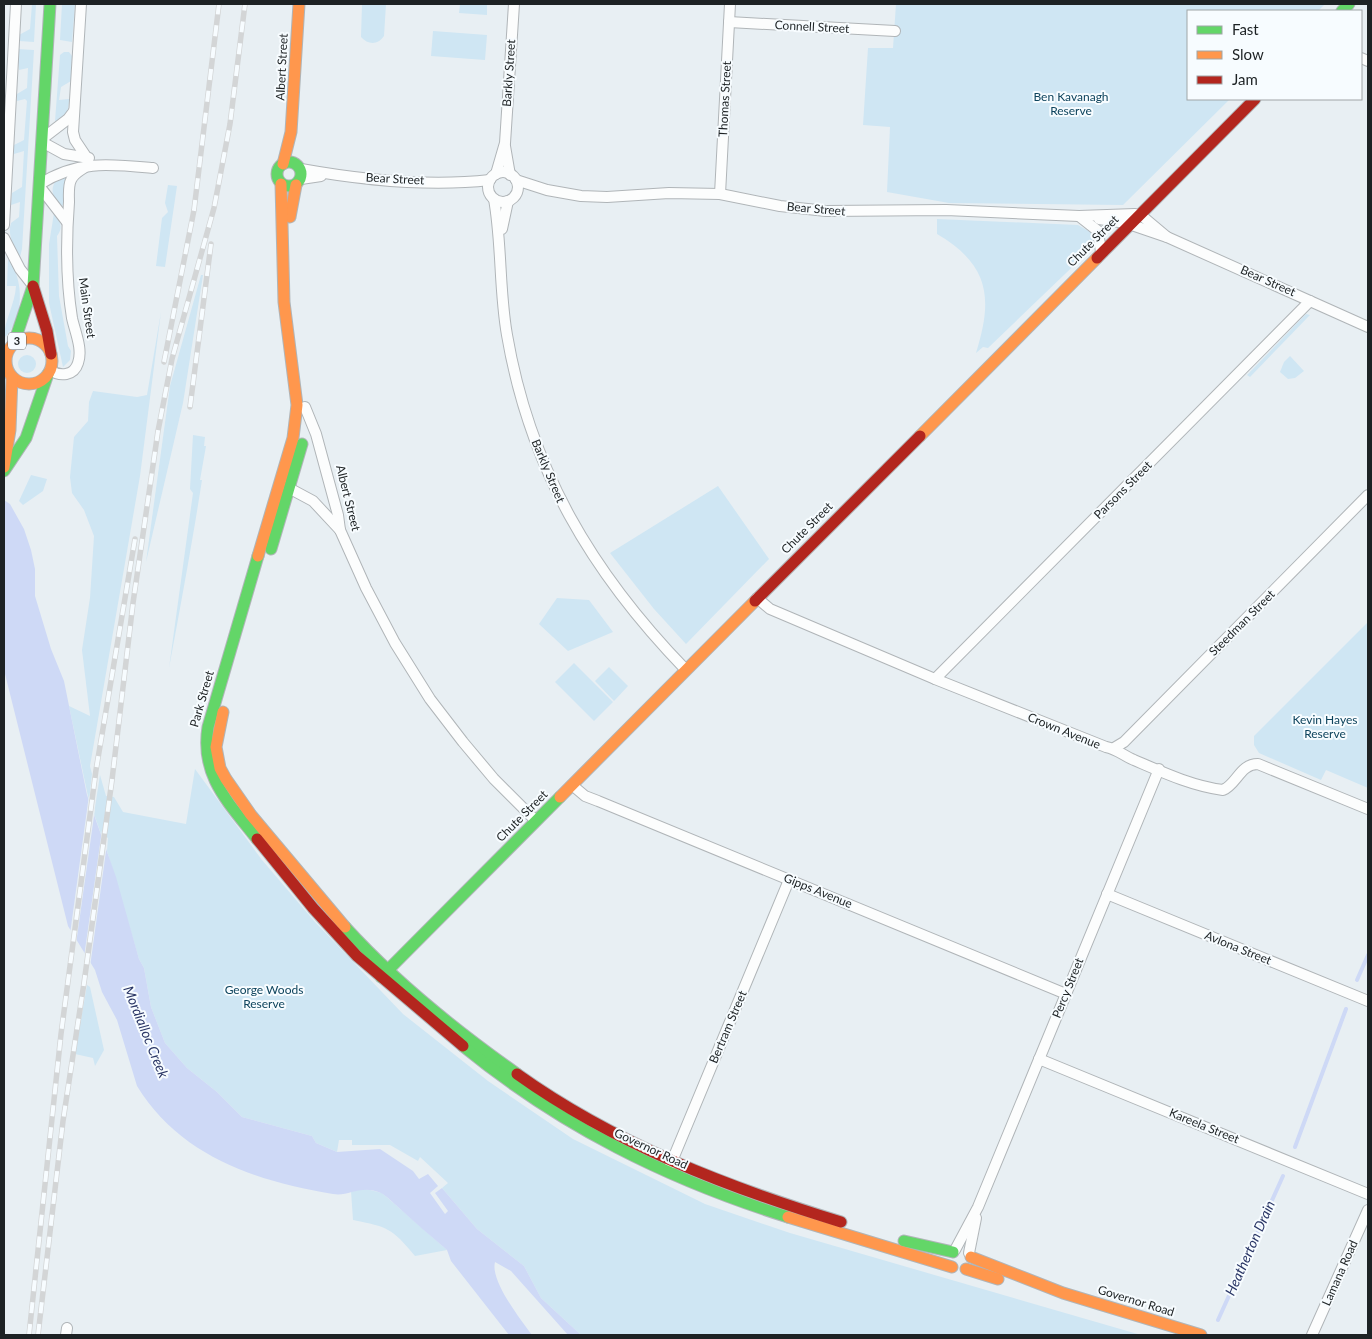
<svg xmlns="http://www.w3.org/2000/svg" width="1372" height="1339" viewBox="0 0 1372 1339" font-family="Lato,sans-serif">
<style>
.green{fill:#cfe6f3}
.water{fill:#ced9f6}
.pier{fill:#e8eff3}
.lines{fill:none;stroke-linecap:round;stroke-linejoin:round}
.stream{stroke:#ced9f6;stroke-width:4}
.street-casing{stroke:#b0b5b8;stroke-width:12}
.fast-casing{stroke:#b0b5b8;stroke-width:13}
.slow-casing{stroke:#b0b5b8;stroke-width:13}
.jam-casing{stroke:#b0b5b8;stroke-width:13}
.street{stroke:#fcfdfd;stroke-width:10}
.fast{stroke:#63d668;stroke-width:11}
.slow{stroke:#ff974d;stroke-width:11}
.jam{stroke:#b3261e;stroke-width:11}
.rail-casing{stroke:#d3d5d6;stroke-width:5.5}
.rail{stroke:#f7fcff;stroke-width:4;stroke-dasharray:11;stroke-linecap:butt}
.labels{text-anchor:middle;stroke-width:4;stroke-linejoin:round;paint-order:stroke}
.shield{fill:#f7fcff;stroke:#5e6366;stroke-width:1}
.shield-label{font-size:11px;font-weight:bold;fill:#1d2224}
.street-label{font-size:12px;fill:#1d2224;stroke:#f7fcff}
.park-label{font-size:12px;fill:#0e445d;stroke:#f7fcff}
.water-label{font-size:14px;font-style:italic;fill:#293565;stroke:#f7fcff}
</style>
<rect width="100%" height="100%" fill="#e8eff3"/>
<g class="green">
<polygon points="32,4 36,4 34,42 19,41 19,35 30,29"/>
<polygon points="62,4 75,4 72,42 60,40"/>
<path d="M362,4H386L384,36C378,45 368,45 361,37Z"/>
<polygon points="460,4 487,4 487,15 459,13"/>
<polygon points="896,4 1325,4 1318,11 1188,11 1188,99 1230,99 1123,205 949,203 887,192 890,127 863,125 868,48 893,48"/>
<polygon points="433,31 487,35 485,60 431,56"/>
<path d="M17,49L34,50L22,249L20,257C14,248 7,234 11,223L19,217L20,202L11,205L12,193L22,187L24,151L14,154V145L24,140L27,101L25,99L17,101V94L27,88L28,68L19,70Z"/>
<path d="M64,52H69L72,56L71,81L61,87L59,100L69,99C69,110 66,118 55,121L60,55Z"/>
<path d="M69,173L63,205L61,207C52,195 49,190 58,177Z"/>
<polygon points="168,185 177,186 165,267 156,266 162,218 168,212 165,203"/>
<path d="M54,213C60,221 64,227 57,236L59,296L68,346L71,351L70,360L63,367L49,303V244Z"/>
<path d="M937,219L1078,225L1092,233L1095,240L1089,251L988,348L983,347L976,353C993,299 990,265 937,234Z"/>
<path d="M8,259C25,280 24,320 4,338C4,320 15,305 16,286H7Z"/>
<polygon points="201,275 203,275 183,403 146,562 170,386"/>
<polygon points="161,312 140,476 90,766 92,774 89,801 69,706 90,716 82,650 90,598 94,536 84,510 72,493 70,477 74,437 88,421 89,402 93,391 137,397 147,395"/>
<polygon points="1306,314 1310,315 1250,377 1247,375"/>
<circle cx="27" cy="364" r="9"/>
<polygon points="1290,356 1304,371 1295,378 1288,379 1280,372 1284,362"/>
<path d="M193,435L205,437L204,446H206L200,480H202C193,538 181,604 169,668L193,493L190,489Z"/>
<polygon points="31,475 47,479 43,491 23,505 19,501"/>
<polygon points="718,486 769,559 686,644 654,609 610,553"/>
<polygon points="557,598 589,600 613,632 568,651 539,624"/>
<polygon points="1368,622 1368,788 1326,770 1321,780 1259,753 1254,745 1254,736"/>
<polygon points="574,663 613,702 594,721 555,682"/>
<polygon points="609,667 628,686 614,701 595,681"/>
<polygon points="195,769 262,860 315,922 403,1014 488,1081 573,1139 705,1204 790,1233 1141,1335 581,1335 541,1298 524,1266 477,1229 442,1188 448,1183 420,1157 418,1161 390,1145 352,1145 352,1140 339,1140 337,1152 316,1143 312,1136 242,1117 217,1092 187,1068 165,1043 151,1007 144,968 139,959 107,851 108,838 101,834 94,814 100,775 106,796 114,797 123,812 186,824"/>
<polygon points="87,985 90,987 104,1050 95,1066 93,1058 75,1054"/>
<path d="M362,1188L382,1193L447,1250L415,1256C392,1228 388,1227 353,1220L351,1191Z"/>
</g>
<path class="water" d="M4,500L10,504L24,529L31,550L35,569V596L51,649L64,681L87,795L116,877L139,959L144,968L151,1007L165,1043L187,1068L217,1092L242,1117L312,1136L316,1143L337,1152L380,1149L413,1171L419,1179L428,1174L438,1186L430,1193L445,1214L448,1211L435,1193L442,1188L477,1229L524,1266L541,1298L581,1335H568L511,1271L495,1262C490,1281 521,1320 532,1335H509L451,1261L447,1250C431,1236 414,1222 398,1207C393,1203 387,1196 381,1193C360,1184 349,1197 333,1194C255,1181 180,1156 137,1086L117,1020L102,992L95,970L68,926L4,670Z"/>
<g class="pier">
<polygon points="89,795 95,809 76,944 70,934"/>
<polygon points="102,830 107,844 90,967 84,957"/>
</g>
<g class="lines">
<g class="stream">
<polyline points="1357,980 1368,955"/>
<polyline points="1295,1147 1346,1009"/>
<polyline points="1218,1320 1283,1176"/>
</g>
<defs>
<g id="street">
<polyline points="81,4 73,132 75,140 87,158"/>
<polyline points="729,22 895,31"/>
<polyline points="1361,58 1368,61"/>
<polyline points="42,139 68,119 74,111"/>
<polyline points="42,142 64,154 89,158"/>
<polyline points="505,146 510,175"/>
<path d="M301,169C362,180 428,187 490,180"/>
<circle cx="503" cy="187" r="15"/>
<polyline points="496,174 505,143 514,4"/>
<polyline points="301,179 321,176"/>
<polyline points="516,180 547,190 581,196 607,197 669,193 720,194 780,206 826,211 946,210 1079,216 1135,214 1142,216 1167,237"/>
<path d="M40,184C77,160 110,164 153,168"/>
<polyline points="40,187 67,222"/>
<polyline points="720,194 730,4"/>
<path d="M494,199C502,244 499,290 507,335C530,469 592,573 686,670"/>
<polyline points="1079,216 1098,231 1101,252"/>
<polyline points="1099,219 1126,223 1167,237 1368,327"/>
<polyline points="4,225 16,4"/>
<polyline points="502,229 508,201"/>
<polyline points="4,238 20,269 31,283"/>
<path d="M50,370C60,377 74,376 78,363C83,349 75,332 72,318C66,280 66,241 69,202C69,196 68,186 71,180C74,173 80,171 85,167"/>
<polyline points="305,407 316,434 338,515 340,530 366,588 395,643 430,699 463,742 494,779 536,821"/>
<polyline points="285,486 313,501 340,530"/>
<path d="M757,598L770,609L935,679L1106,747C1117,749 1124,756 1134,760C1162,772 1192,786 1223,790C1237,784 1240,764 1258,764L1368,809"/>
<polyline points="935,679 1310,301"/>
<polyline points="1114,748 1124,742 1368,495"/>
<polyline points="572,785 585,796 598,801 1066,994"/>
<polyline points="1107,894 1368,1001"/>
<polyline points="1039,1059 1368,1194"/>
<polyline points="670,1166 789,880"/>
<polyline points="955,1250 978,1207 1159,769"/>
<polyline points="969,1253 976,1218"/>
<polyline points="66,1335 67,1328"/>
<polyline points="1312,1335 1368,1210"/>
</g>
<g id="fast">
<polyline points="1342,11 1349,4"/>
<circle cx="289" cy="174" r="12"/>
<polyline points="14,343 33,286 50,4"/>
<polyline points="4,471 26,438 48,374"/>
<polyline points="271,549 302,444"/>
<path d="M257,839C229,803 200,776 208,727L258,556"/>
<path d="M345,927C396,983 456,1031 517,1074"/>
<polyline points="381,977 560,797"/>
<path d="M463,1046C561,1126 667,1179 788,1217"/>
<polyline points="904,1241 953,1252"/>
</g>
<g id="slow">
<polyline points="283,164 291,132 299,4"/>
<polyline points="290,217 296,185"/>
<circle cx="29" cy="361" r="23"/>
<polyline points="920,436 1097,258"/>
<polyline points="4,467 10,430 12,377"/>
<polyline points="258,556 293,438 297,405 284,302 281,184"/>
<polyline points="223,712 216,747 220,768 226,779 251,815 345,927"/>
<polyline points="560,797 755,601"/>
<polyline points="788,1217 952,1267"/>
<polyline points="971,1257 1063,1293 1201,1335"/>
<polyline points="966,1269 998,1279"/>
</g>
<g id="jam">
<polyline points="1097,258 1255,99"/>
<polyline points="33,286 47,331 51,354"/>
<polyline points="755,601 920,436"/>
<polyline points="257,839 313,908 357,956 463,1046"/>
<path d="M517,1074C615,1144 727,1187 841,1222"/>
</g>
</defs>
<use href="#street" class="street-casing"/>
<use href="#fast" class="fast-casing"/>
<use href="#slow" class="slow-casing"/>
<use href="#jam" class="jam-casing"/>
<use href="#street" class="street"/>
<use href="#fast" class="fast"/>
<use href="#slow" class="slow"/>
<use href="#jam" class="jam"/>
<defs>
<g id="rail">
<polyline points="164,362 194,210 219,4"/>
<polyline points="190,407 211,244"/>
<polyline points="29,1335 61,1034 96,770 135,539"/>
<polyline points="38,1335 63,1121 84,983 112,780 133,603 158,431 172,359 214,208 230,124 245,4"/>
</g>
</defs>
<use href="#rail" class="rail-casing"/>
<use href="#rail" class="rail"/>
</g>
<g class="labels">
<rect class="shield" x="8" y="332.5" width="18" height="17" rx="4"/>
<g class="shield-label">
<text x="17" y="345">3</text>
</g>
<g class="street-label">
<text transform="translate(812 27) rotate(3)" y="4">Connell Street</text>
<text transform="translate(282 67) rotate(-87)" y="4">Albert Street</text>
<text transform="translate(509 73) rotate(-86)" y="4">Barkly Street</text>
<text transform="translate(725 99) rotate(-87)" y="4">Thomas Street</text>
<text transform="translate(395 179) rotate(3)" y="4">Bear Street</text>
<text transform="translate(816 209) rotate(5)" y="4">Bear Street</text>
<text transform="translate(1093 241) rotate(-45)" y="4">Chute Street</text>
<text transform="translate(1268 281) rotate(24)" y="4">Bear Street</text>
<text transform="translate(87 308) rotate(82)" y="4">Main Street</text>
<text transform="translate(548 471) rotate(67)" y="4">Barkly Street</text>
<text transform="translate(1123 490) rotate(-45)" y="4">Parsons Street</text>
<text transform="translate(348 498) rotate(76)" y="4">Albert Street</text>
<text transform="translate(807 528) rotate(-45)" y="4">Chute Street</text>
<text transform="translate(1242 623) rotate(-45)" y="4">Steedman Street</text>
<text transform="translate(202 699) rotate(-74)" y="4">Park Street</text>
<text transform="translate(1064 731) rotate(22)" y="4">Crown Avenue</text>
<text transform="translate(522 816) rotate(-45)" y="4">Chute Street</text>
<text transform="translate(818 891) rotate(22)" y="4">Gipps Avenue</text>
<text transform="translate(1238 948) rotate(22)" y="4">Avlona Street</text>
<text transform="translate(1068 988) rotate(-68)" y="4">Percy Street</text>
<text transform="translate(728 1027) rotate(-67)" y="4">Bertram Street</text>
<text transform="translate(1204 1126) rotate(22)" y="4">Kareela Street</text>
<text transform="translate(651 1149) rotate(25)" y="4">Governor Road</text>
<text transform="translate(1340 1273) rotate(-66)" y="4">Lamana Road</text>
<text transform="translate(1136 1301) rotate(17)" y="4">Governor Road</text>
</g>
<g class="park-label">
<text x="1071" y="101">Ben Kavanagh<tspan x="1071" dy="14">Reserve</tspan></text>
<text x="1325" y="724">Kevin Hayes<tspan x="1325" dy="14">Reserve</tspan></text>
<text x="264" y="994">George Woods<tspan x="264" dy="14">Reserve</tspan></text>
</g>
<g class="water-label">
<text transform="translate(146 1032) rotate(68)" y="5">Mordialloc Creek</text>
<text transform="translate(1250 1248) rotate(-66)" y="5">Heatherton Drain</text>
</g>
</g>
<rect width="1372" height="1339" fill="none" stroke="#1d2224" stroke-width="10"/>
<rect x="1187" y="10" width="175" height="90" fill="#f7fcff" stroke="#a0a5a7"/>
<rect x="1197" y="26" width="25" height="8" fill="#63d668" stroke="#a0a5a7"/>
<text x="1232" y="35" font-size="15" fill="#1d2224">Fast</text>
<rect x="1197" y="51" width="25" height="8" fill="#ff974d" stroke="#a0a5a7"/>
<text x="1232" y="60" font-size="15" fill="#1d2224">Slow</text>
<rect x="1197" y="76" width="25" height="8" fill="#b3261e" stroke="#a0a5a7"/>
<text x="1232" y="85" font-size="15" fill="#1d2224">Jam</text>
</svg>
